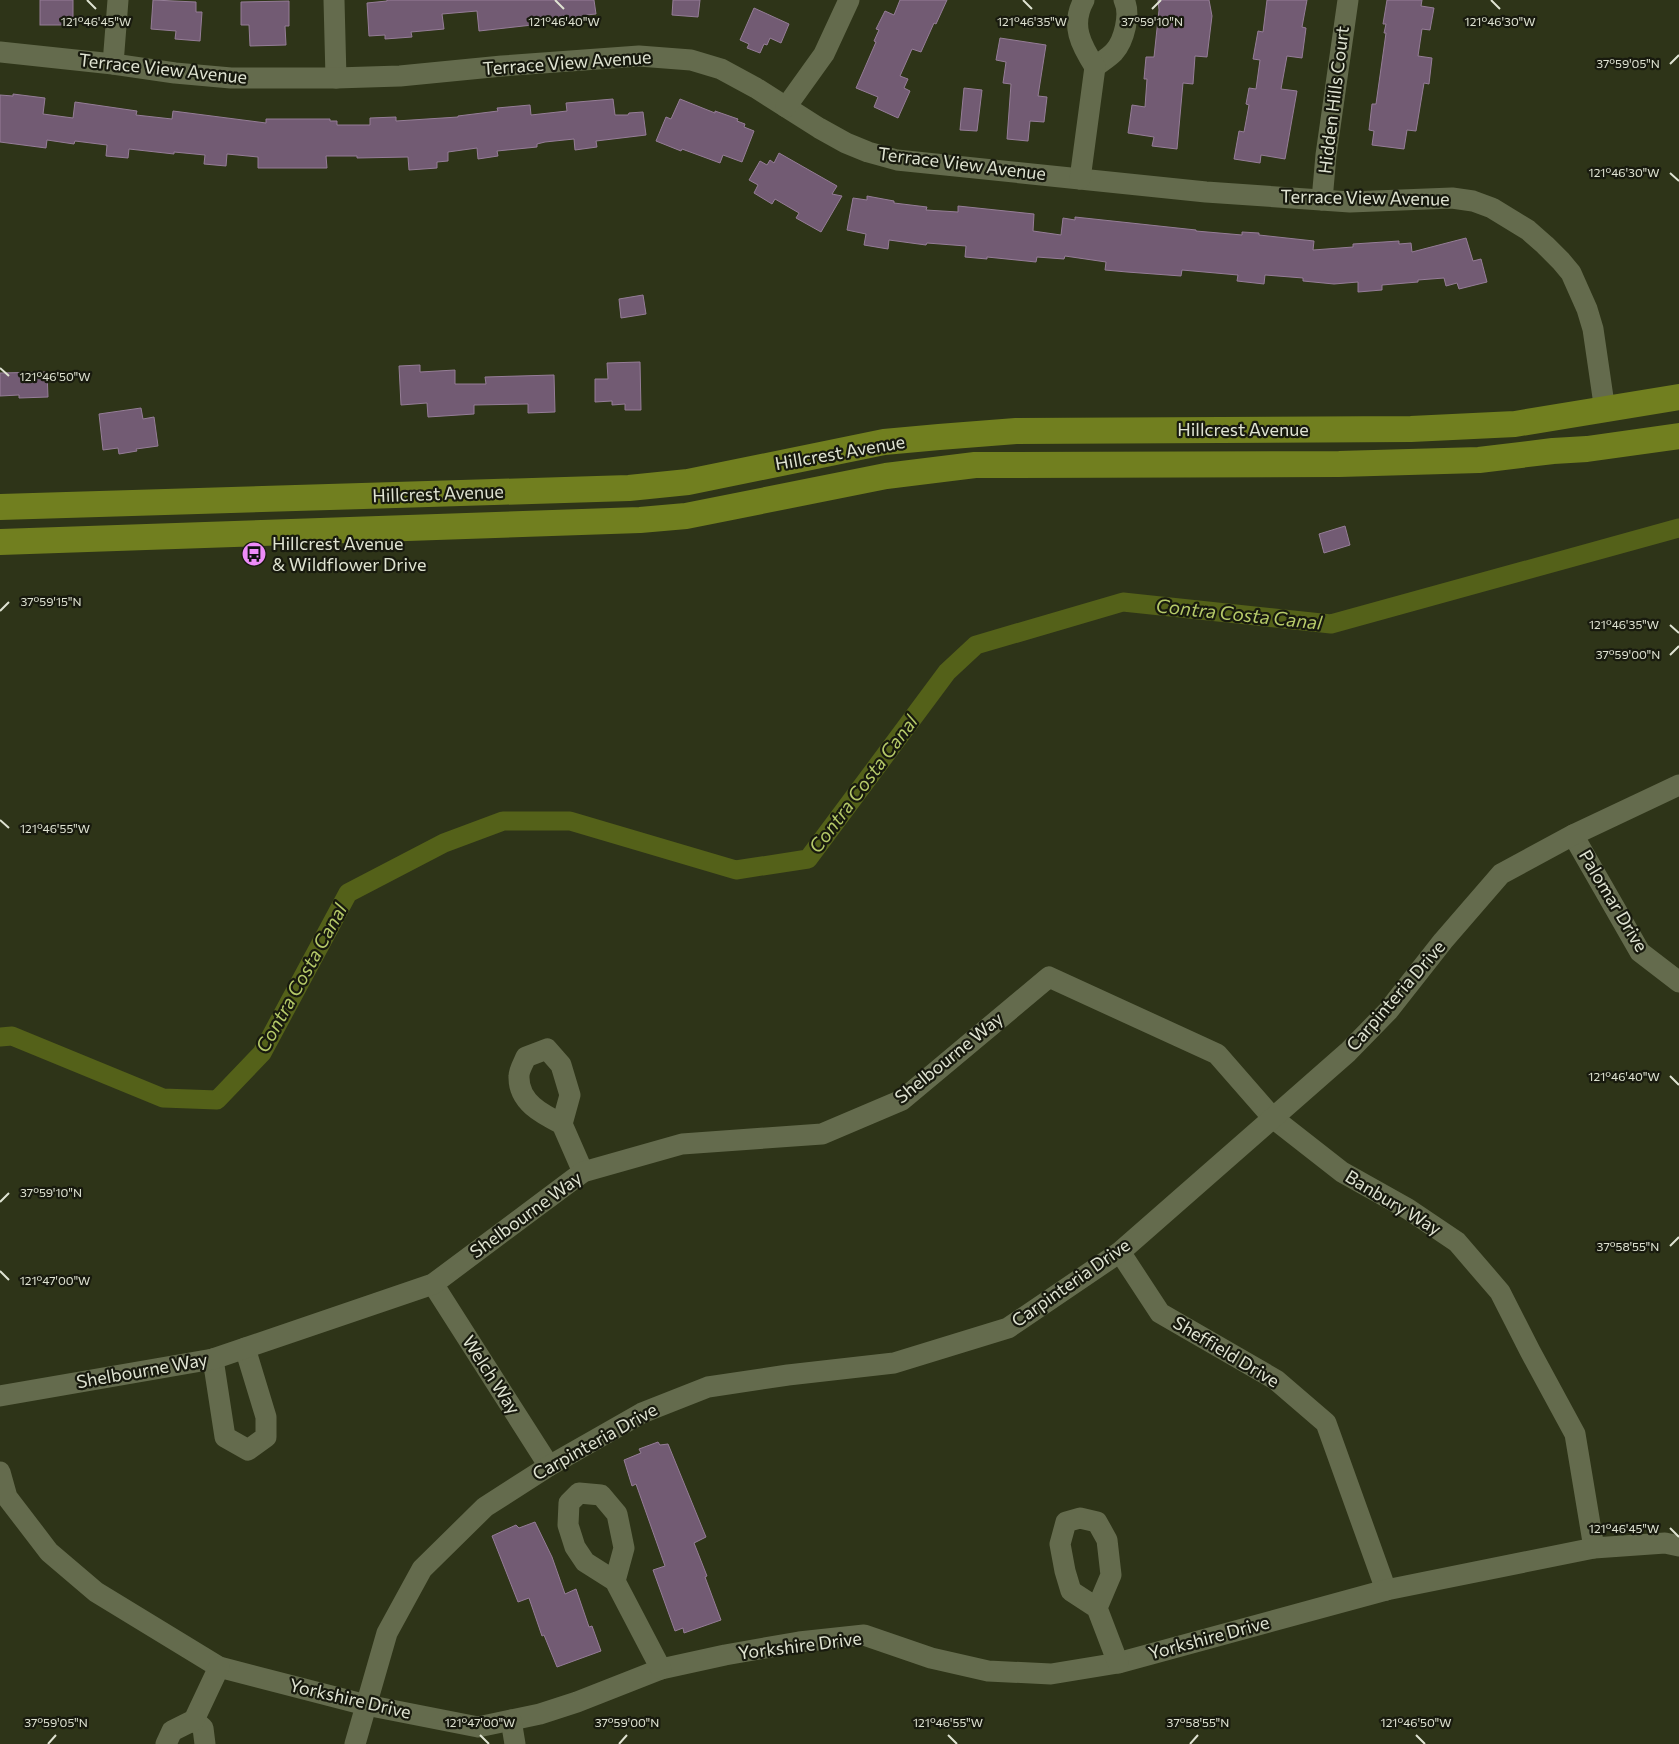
<svg xmlns="http://www.w3.org/2000/svg" width="1679" height="1744" viewBox="0 0 1679 1744" font-family="Commissioner,sans-serif">
<style>
.lines{fill:none;stroke-linecap:round;stroke-linejoin:round}
.canal{stroke:#546119;stroke-width:19}
.building{fill:#725b73;stroke:#957d97}
.minor{stroke:#646b4d;stroke-width:21}
.major{stroke:#717f1f;stroke-width:26}
.ticks{fill:none;stroke:#dfe3d2;stroke-width:2}
.labels{text-anchor:middle;stroke-width:4.5;stroke-linejoin:round;paint-order:stroke}
.street-label{font-size:18px;fill:#dfe3d2;stroke:#181a0e}
.poi-label{font-size:18px;fill:#dfe3d2;stroke:#181a0e;text-anchor:start}
.water-label{font-size:19px;font-style:italic;fill:#b6ca69;stroke:#181a0e}
.ticks-label{font-size:12px;text-anchor:middle;fill:#dfe3d2;stroke:#181a0e;stroke-width:4.5;stroke-linejoin:round;paint-order:stroke}
</style>
<rect width="100%" height="100%" fill="#2e3418"/>
<g class="lines">
<polyline class="canal" points="0,1037 12,1036 163,1098 217,1100 262,1053 348,893 444,843 503,821 570,821 736,870 808,859 947,672 976,645 1123,602 1331,624 1679,528"/>
</g>
<g class="building">
<rect x="40" y="0" width="33" height="25"/>
<polygon points="153,0 196,2 196,12 202,12 200,41 175,39 176,31 151,29"/>
<polygon points="387,0 594,0 596,14 586,15 587,18 559,20 559,22 479,31 477,11 442,14 444,29 411,32 412,37 385,39 385,35 369,36 367,3 387,1"/>
<polygon points="673,0 700,0 698,17 672,15"/>
<polygon points="900,0 947,0 936,24 934,23 921,52 912,49 900,76 908,79 904,88 910,91 898,118 874,107 878,97 856,88 876,42 874,41 879,30 876,29 885,11 894,15"/>
<polygon points="1158,0 1209,0 1212,16 1207,57 1195,56 1193,84 1183,83 1177,149 1152,146 1154,137 1128,133 1132,105 1145,107 1147,79 1144,79 1146,57 1154,57 1159,10"/>
<polygon points="1267,0 1307,0 1302,27 1306,28 1302,58 1287,56 1281,89 1297,91 1285,159 1261,155 1260,163 1234,159 1239,131 1244,132 1249,105 1246,104 1249,88 1256,89 1260,60 1253,59 1258,31 1263,32"/>
<polygon points="1387,0 1422,0 1421,6 1434,8 1430,30 1422,29 1418,56 1432,58 1429,84 1424,83 1416,131 1407,130 1404,149 1372,145 1374,131 1369,130 1372,104 1376,104 1386,33 1384,33 1386,24 1383,24"/>
<polygon points="289,1 289,26 285,26 286,45 250,46 249,25 241,25 241,2"/>
<polygon points="754,8 789,24 781,43 770,38 767,45 764,44 760,53 747,48 749,44 740,40"/>
<polygon points="1000,38 1046,45 1038,96 1047,97 1044,122 1030,121 1028,141 1007,139 1011,84 1003,83 1006,62 996,60"/>
<polygon points="964,88 982,90 977,131 960,130"/>
<polygon points="13,94 45,98 43,114 73,118 75,102 137,111 136,115 172,119 173,111 266,123 266,119 330,119 330,121 337,121 337,125 370,125 370,118 396,117 396,121 458,117 458,116 498,111 497,108 530,105 531,115 567,111 566,103 613,99 615,115 628,115 629,113 643,112 646,135 596,141 597,147 575,150 574,139 545,142 537,144 537,147 497,151 498,156 478,159 477,148 448,152 448,161 437,162 437,168 409,170 408,157 357,158 357,156 326,156 327,168 258,168 258,157 227,154 226,166 204,164 205,155 174,152 174,154 129,149 128,158 106,156 107,145 75,141 74,144 47,140 46,148 0,142 0,95 13,96"/>
<polygon points="680,99 715,113 715,111 738,119 737,121 745,124 744,127 754,131 742,162 723,155 720,163 682,149 681,151 656,141 666,117 671,119"/>
<polygon points="779,153 837,186 832,194 842,196 821,232 796,218 799,213 775,199 772,204 754,193 758,185 749,180 760,161 767,165 770,160 774,163"/>
<polygon points="867,196 894,201 894,203 927,207 926,210 958,212 958,206 1034,214 1033,231 1061,235 1063,218 1075,220 1075,217 1196,230 1196,231 1242,235 1242,232 1259,233 1259,235 1314,241 1313,250 1353,247 1353,244 1399,241 1399,244 1411,243 1412,252 1466,238 1473,261 1481,259 1487,282 1459,289 1457,283 1446,286 1444,278 1418,280 1418,282 1382,285 1382,290 1358,292 1358,282 1334,284 1303,281 1303,278 1265,275 1264,284 1237,281 1238,275 1182,270 1181,276 1127,272 1105,270 1106,262 1065,256 1064,259 1037,257 1036,262 987,257 987,259 965,257 966,246 927,243 926,245 889,240 888,249 864,245 866,234 847,230 853,198 867,200"/>
<polygon points="643,295 646,314 621,318 619,299"/>
<polygon points="640,362 641,410 625,410 625,404 612,405 612,401 595,402 595,379 608,379 607,363"/>
<polygon points="420,365 420,372 455,370 455,384 486,384 485,377 554,375 555,412 528,413 528,404 474,405 474,414 428,417 427,403 401,405 399,366"/>
<polygon points="47,372 48,397 19,398 19,395 0,396 0,373"/>
<polygon points="141,408 143,419 154,417 158,446 136,449 137,451 119,454 118,448 103,450 99,414"/>
<polygon points="1345,526 1350,545 1324,553 1319,534"/>
<polygon points="658,1442 660,1445 668,1444 706,1537 694,1543 707,1576 705,1577 721,1620 684,1633 683,1628 675,1631 666,1606 653,1570 665,1566 636,1484 632,1486 624,1460 641,1453 639,1449"/>
<polygon points="535,1522 552,1557 565,1594 576,1589 589,1627 592,1626 601,1651 557,1667 544,1635 542,1636 529,1598 518,1602 492,1536 516,1525 519,1528"/>
</g>
<g class="lines">
<g class="minor">
<polyline points="334,0 336,78"/>
<polyline points="0,52 113,64 175,73 231,78 336,78 400,76 502,66 639,56 691,60 721,69 756,88 819,128 846,143 868,152 897,160 1206,192 1350,202 1452,198 1473,201 1492,208 1528,230 1545,245 1561,261 1571,273 1587,309 1593,329 1605,411"/>
<polyline points="113,64 118,0"/>
<path d="M1095,67C1101,62 1108,58 1114,52C1124,41 1131,14 1124,0"/>
<polyline points="786,107 824,54 849,0"/>
<path d="M1080,179L1095,67C1081,45 1070,25 1084,0"/>
<polyline points="1322,200 1326,155 1348,0"/>
<polyline points="1573,835 1640,952 1679,982"/>
<path d="M562,1124C542,1114 518,1102 519,1076C519,1070 524,1062 526,1057L547,1049L561,1065L570,1095L562,1124L583,1172"/>
<polyline points="1120,1252 1160,1313 1276,1380 1326,1423 1386,1590"/>
<polyline points="433,1284 549,1466"/>
<polyline points="213,1359 225,1437 248,1450 266,1437 266,1417 245,1348"/>
<polyline points="0,1396 213,1359 433,1284 583,1172 682,1144 822,1134 902,1100 1049,977 1217,1054 1273,1118 1342,1172 1408,1209 1457,1242 1500,1292 1530,1351 1575,1434 1594,1548"/>
<polyline points="0,1472 7,1497 49,1552 96,1592 219,1667 366,1705 478,1727 540,1714 577,1702 661,1669 725,1655 799,1642 864,1635 931,1658 988,1671 1051,1674 1118,1663 1386,1590 1594,1548 1665,1543 1679,1546"/>
<polyline points="615,1581 624,1548 617,1514 601,1495 579,1493 569,1503 568,1525 575,1547 585,1562 615,1581 661,1669"/>
<polyline points="1097,1608 1111,1575 1107,1540 1097,1522 1080,1518 1066,1522 1060,1544 1065,1571 1071,1591 1097,1608 1118,1663"/>
<polyline points="194,1720 203,1728 205,1744"/>
<polyline points="511,1720 515,1744"/>
<polyline points="166,1744 172,1731 194,1720 219,1667"/>
<polyline points="355,1744 387,1633 422,1569 485,1507 549,1466 642,1413 708,1387 788,1375 894,1363 1008,1328 1120,1252 1348,1052 1388,1011 1443,941 1501,874 1573,835 1679,785"/>
</g>
<g class="major">
<polyline points="0,507 629,488 688,482 884,442 939,437 1016,431 1411,429 1515,424 1679,397"/>
<polyline points="0,542 640,520 686,516 886,476 975,465 1339,464 1479,460 1553,451 1587,449 1679,436"/>
</g>
</g>
<path class="ticks" d="M87,0L96,9M555,0L564,9M1023,0L1032,9M1491,0L1500,9M1152,9L1161,0M1670,64L1679,55M1670,173L1679,181M0,368L9,376M0,611L9,602M1670,625L1679,633M1670,655L1679,646M0,820L9,828M1670,1076L1679,1085M0,1202L9,1193M1670,1246L1679,1237M0,1271L9,1280M1670,1528L1679,1537M480,1735L489,1744M948,1735L957,1744M1416,1735L1425,1744M48,1744L56,1735M619,1744L627,1735M1190,1744L1198,1735"/>
<defs>
<symbol id="bus-disc" viewBox="-11 -11 22 22"><circle r="9.5" fill="#ee8cf8" stroke="#181a0e"/><path d="M-5-6H5V4H4V6H2V4H-2V6H-4V4H-5ZM-3.5-4V0h7V-4ZM-3.5 1.2v1.5H-2V1.2ZM2 1.2v1.5H3.5V1.2Z" fill="#111"/></symbol>
</defs>
<g fill-rule="evenodd">
<use href="#bus-disc" x="240" y="540" width="28" height="28"/>
</g>
<g class="labels">
<g class="street-label">
<text transform="translate(567 63) rotate(-4)" y="6">Terrace View Avenue</text>
<text transform="translate(163 69) rotate(6)" y="6">Terrace View Avenue</text>
<text transform="translate(1334 100) rotate(-83)" y="6">Hidden Hills Court</text>
<text transform="translate(962 164) rotate(7)" y="6">Terrace View Avenue</text>
<text transform="translate(1365 198) rotate(1)" y="6">Terrace View Avenue</text>
<text x="1243" y="436">Hillcrest Avenue</text>
<text transform="translate(840 453) rotate(-10)" y="6">Hillcrest Avenue</text>
<text transform="translate(438 494) rotate(-2)" y="6">Hillcrest Avenue</text>
<text transform="translate(1613 901) rotate(59)" y="6">Palomar Drive</text>
<text transform="translate(1396 996) rotate(-49)" y="6">Carpinteria Drive</text>
<text transform="translate(949 1058) rotate(-39)" y="6">Shelbourne Way</text>
<text transform="translate(1393 1203) rotate(31)" y="6">Banbury Way</text>
<text transform="translate(526 1215) rotate(-36)" y="6">Shelbourne Way</text>
<text transform="translate(1071 1283) rotate(-35)" y="6">Carpinteria Drive</text>
<text transform="translate(1226 1352) rotate(31)" y="6">Sheffield Drive</text>
<text transform="translate(142 1371) rotate(-10)" y="6">Shelbourne Way</text>
<text transform="translate(491 1375) rotate(57)" y="6">Welch Way</text>
<text transform="translate(595 1442) rotate(-29)" y="6">Carpinteria Drive</text>
<text transform="translate(1209 1638) rotate(-15)" y="6">Yorkshire Drive</text>
<text transform="translate(800 1646) rotate(-7)" y="6">Yorkshire Drive</text>
<text transform="translate(350 1699) rotate(13)" y="6">Yorkshire Drive</text>
</g>
<g class="poi-label">
<text x="272" y="550">Hillcrest Avenue<tspan x="272" dy="21">&amp; Wildflower Drive</tspan></text>
</g>
<g class="water-label">
<text transform="translate(1239 614) rotate(6)" y="7">Contra Costa Canal</text>
<text transform="translate(863 784) rotate(-53)" y="7">Contra Costa Canal</text>
<text transform="translate(301 978) rotate(-61)" y="7">Contra Costa Canal</text>
</g>
</g>
<g class="ticks-label">
<text x="96" y="26">121°46'45"W</text>
<text x="564" y="26">121°46'40"W</text>
<text x="1032" y="26">121°46'35"W</text>
<text x="1500" y="26">121°46'30"W</text>
<text x="1152" y="26">37°59'10"N</text>
<text x="1628" y="68">37°59'05"N</text>
<text x="1624" y="177">121°46'30"W</text>
<text x="55" y="381">121°46'50"W</text>
<text x="51" y="606">37°59'15"N</text>
<text x="1624" y="629">121°46'35"W</text>
<text x="1628" y="659">37°59'00"N</text>
<text x="55" y="833">121°46'55"W</text>
<text x="1624" y="1081">121°46'40"W</text>
<text x="51" y="1197">37°59'10"N</text>
<text x="1628" y="1251">37°58'55"N</text>
<text x="55" y="1285">121°47'00"W</text>
<text x="1624" y="1533">121°46'45"W</text>
<text x="56" y="1727">37°59'05"N</text>
<text x="627" y="1727">37°59'00"N</text>
<text x="1198" y="1727">37°58'55"N</text>
<text x="480" y="1727">121°47'00"W</text>
<text x="948" y="1727">121°46'55"W</text>
<text x="1416" y="1727">121°46'50"W</text>
</g>
</svg>
